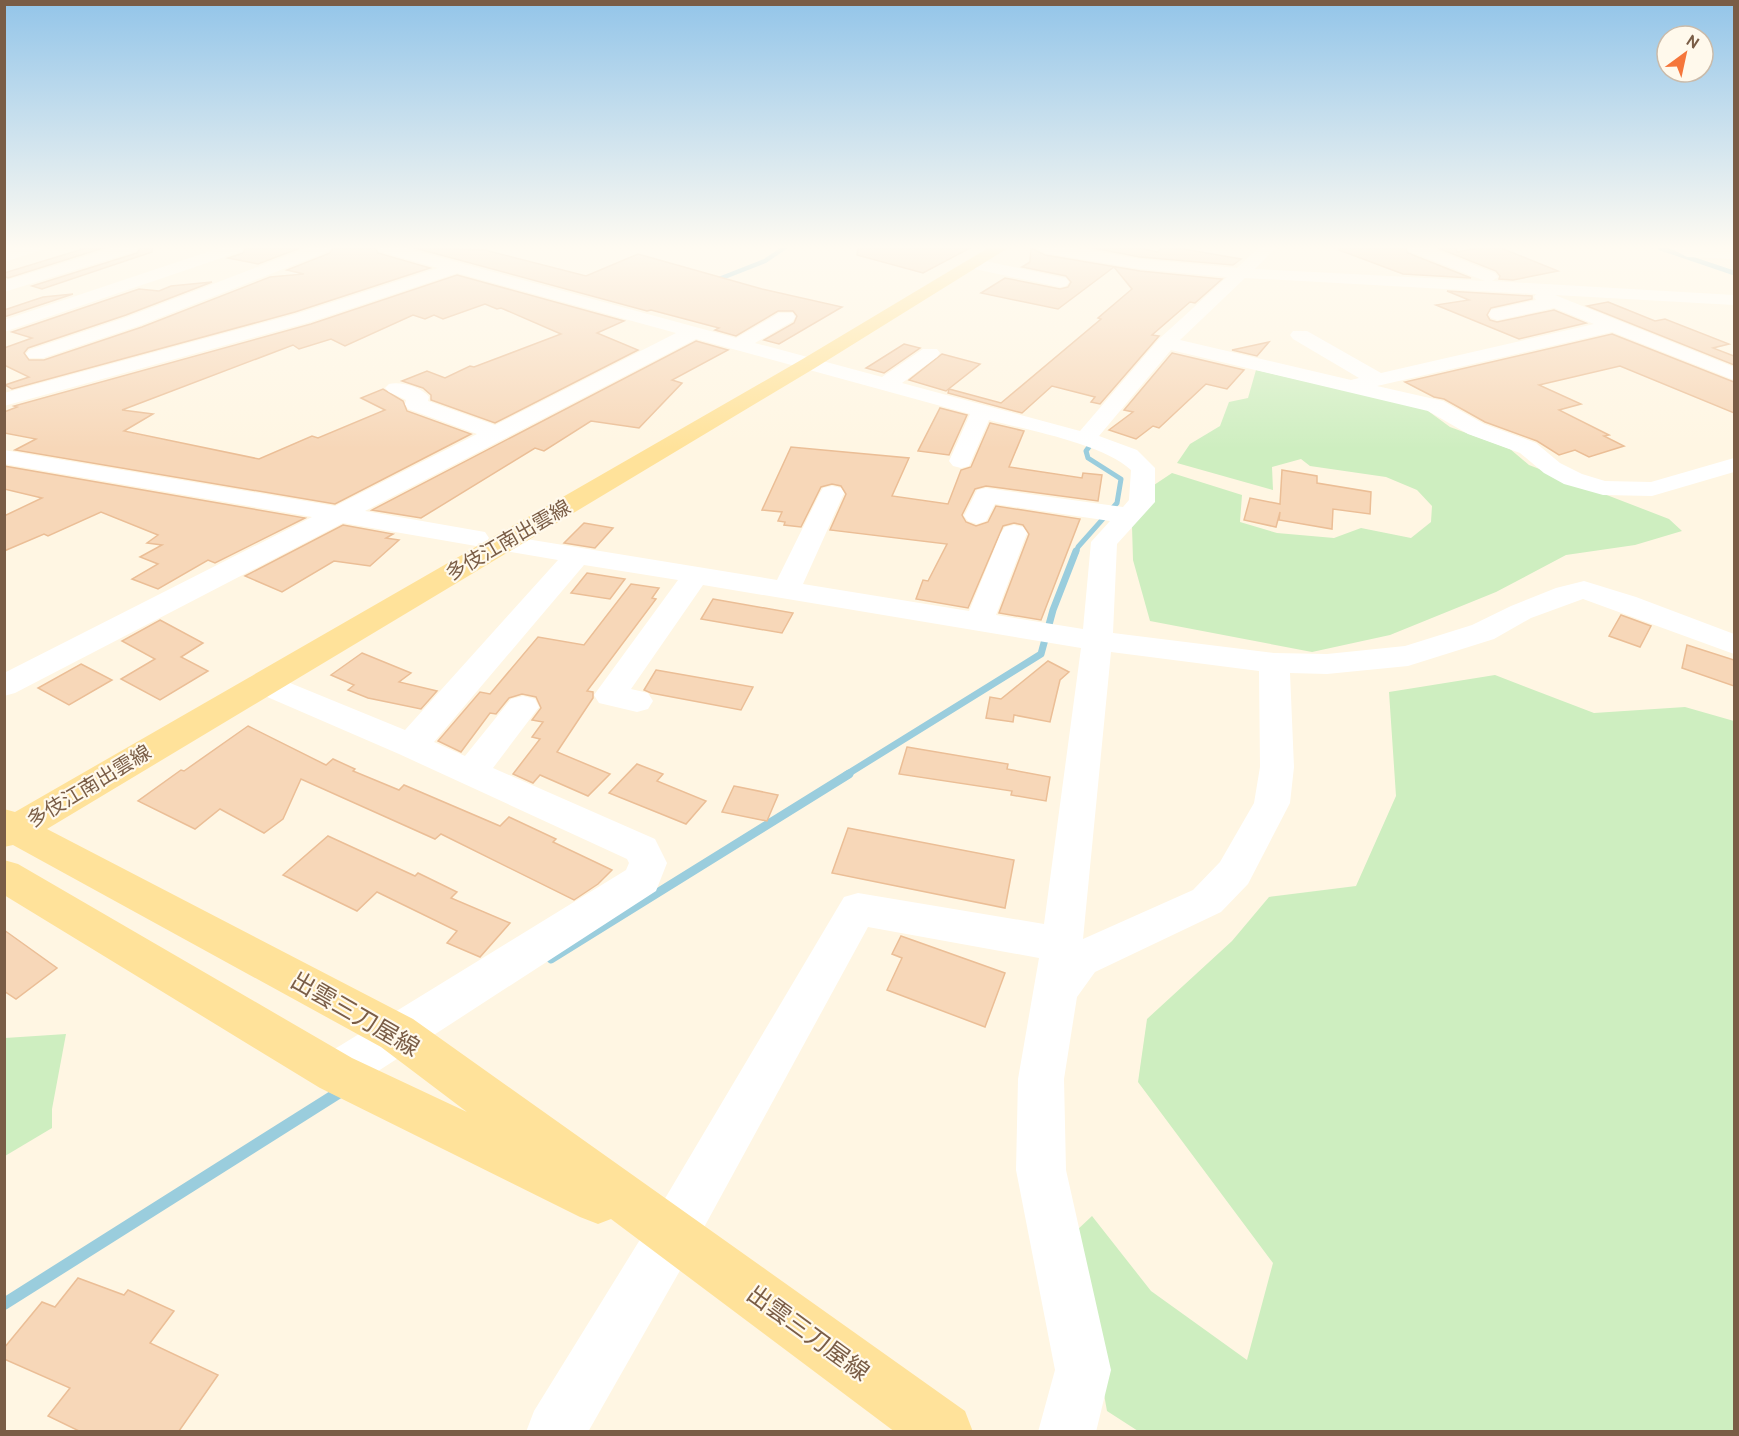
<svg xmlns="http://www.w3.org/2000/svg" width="1739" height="1436" viewBox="0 0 1739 1436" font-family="Overpass,'Noto Sans JP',sans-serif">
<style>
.green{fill:#ceeec0}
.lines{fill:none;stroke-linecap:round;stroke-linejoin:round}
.stream-far4{stroke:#9acddd;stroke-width:4.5}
.stream-far3{stroke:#9acddd;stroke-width:5}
.stream-far2{stroke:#9acddd;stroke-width:7}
.stream-far1{stroke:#9acddd;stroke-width:9}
.stream{stroke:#9acddd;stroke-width:12}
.building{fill:#f7d7b8;stroke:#ebbe96;stroke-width:1.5}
.minor{fill:#fff;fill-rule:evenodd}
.major{fill:#ffe29a;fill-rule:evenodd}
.labels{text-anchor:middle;stroke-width:4.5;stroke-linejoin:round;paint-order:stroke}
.street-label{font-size:20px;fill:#7a5d46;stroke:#fff9ec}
.near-street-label{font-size:24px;fill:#7a5d46;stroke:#fff9ec}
</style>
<rect width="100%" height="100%" fill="#fff6e3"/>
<g class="green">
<polygon points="1256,370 1424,408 1450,427 1510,449 1529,465 1669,519 1682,531 1635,545 1566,555 1496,592 1390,635 1312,652 1150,621 1133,560 1132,526 1151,487 1172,473 1242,495 1240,522 1277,533 1334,538 1361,528 1411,538 1431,522 1432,506 1417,490 1386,477 1310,466 1301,459 1272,467 1273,490 1177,463 1190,444 1220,426 1229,402 1248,398"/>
<polygon points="1495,675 1594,713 1685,707 1734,721 1734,1431 1138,1431 1107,1411 1075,1232 1092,1216 1151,1291 1247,1360 1273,1263 1138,1082 1147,1019 1232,941 1269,897 1356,886 1396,796 1389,692"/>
<polygon points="66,1034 52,1109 52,1128 5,1156 5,1038"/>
</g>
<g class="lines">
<g class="stream-far4">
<polyline points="1660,248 1734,273"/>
<polyline points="714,281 765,261 784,248"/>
</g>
<polyline class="stream-far3" points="1076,553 1078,547 1117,503 1121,479 1088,458 1086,451 1094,440"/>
<polyline class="stream-far2" points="846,775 1041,654 1053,610 1076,551"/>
<polyline class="stream-far1" points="551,959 849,774"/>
<polyline class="stream" points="4,1304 343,1090"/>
</g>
<g class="building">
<polygon points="86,248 103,248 8,278 4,276 4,273"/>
<polygon points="140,248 152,248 152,252 42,289 32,286 137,253"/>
<polygon points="246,248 300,248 258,264 228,258 243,253"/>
<polygon points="333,248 375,248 378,253 430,268 295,312 12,389 5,385 29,377 4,365 4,348 32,338 12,332 139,289 159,291 171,286 212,282 126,315 28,348 24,353 29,360 44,360 142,327 270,277 304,274 287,270 330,253"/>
<polygon points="415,248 485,250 586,276 638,254 762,289 842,307 779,344 764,340 794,323 797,316 793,311 778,311 736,336 715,330 719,328 651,310 647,311"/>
<polygon points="858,248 970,248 923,273 857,255"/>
<polygon points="1031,248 1045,255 1140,271 1222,279 1195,303 1190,302 1152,335 1159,336 1100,404 1091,402 1095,397 1052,386 1022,413 948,393 949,389 1001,403 1101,319 1098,318 1132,289 1114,267 1058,309 981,293 1005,278 1060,289 1068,287 1071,282 1066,276 1022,267 1030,262"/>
<polygon points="1093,248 1140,248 1157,252 1162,248 1184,249 1241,259 1233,265 1140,257"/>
<polygon points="1340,248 1405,248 1408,253 1471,278 1403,274 1339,250"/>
<polygon points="1438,248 1456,248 1457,252 1478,248 1501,248 1558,271 1513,280 1499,279 1500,276 1496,271"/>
<polygon points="457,275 624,321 597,333 638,350 495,423 431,400 431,395 423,388 402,381 427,371 445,378 470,366 474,367 561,334 501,308 497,309 485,304 443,319 434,315 425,319 413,315 345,346 331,339 299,349 293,345 122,410 153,414 124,431 259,459 312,436 318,438 385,410 361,398 383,389 403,401 407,411 471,434 335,504 15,450 36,439 4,433 4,412 17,407 14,406 311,324"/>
<polygon points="1447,291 1532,296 1532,299 1491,308 1487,315 1490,320 1497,322 1554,310 1586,323 1519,339 1436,305 1469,300"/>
<polygon points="73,294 4,317 4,310 43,297"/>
<polygon points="1608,302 1655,321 1665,319 1729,344 1713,348 1734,356 1734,365 1587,306"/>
<polygon points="1612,334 1734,382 1734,413 1620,366 1539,385 1581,404 1559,410 1609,435 1604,436 1624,446 1589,457 1575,450 1559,455 1537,441 1485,422 1444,399 1434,397 1405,382"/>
<polygon points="696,341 728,350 672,380 682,383 639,428 591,421 544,451 535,448 421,518 372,510"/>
<polygon points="1269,342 1257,356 1232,350"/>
<polygon points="904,344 920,348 884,373 866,368"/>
<polygon points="1172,353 1244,370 1227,389 1206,384 1159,428 1153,426 1136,439 1109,430 1133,412 1124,410"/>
<polygon points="942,354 980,364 946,391 909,380"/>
<polygon points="940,408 967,415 949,455 918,451"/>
<polygon points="990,423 1024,431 1009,467 1082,478 1083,473 1102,475 1098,501 986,486 975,489 962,515 966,522 976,526 988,522 996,506 1080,519 1041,620 999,613 1029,534 1023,525 1014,523 1003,526 968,608 916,599 923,580 928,581 947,544 830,530 846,494 841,486 832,484 821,487 801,527 784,525 785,522 778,521 782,512 762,510 791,447 909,458 892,496 948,504 961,470 971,467"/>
<polygon points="4,466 305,518 215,563 208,560 158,589 132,579 158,564 140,557 162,545 147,543 158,535 101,512 48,536 44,534 4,551 4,516 42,498 4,489"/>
<polygon points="1282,470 1317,476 1317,483 1371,492 1370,514 1333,509 1332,529 1279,520 1280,512 1276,527 1244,520 1250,498 1280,504"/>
<polygon points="584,523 613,528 595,548 564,543"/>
<polygon points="343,525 393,534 386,538 399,540 370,566 334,561 282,592 245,576"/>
<polygon points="587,573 625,579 610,599 571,593"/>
<polygon points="631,584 659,588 652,598 656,599 587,691 593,692 593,698 557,752 610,774 588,796 540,775 533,783 513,774 540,739 532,737 543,722 532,720 541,708 536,697 522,694 509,698 496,714 490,713 461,752 438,741 480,692 490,694 538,637 584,645"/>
<polygon points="713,599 793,613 782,633 701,619"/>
<polygon points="1621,615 1651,626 1640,647 1609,636"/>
<polygon points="160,620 203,643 181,657 208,671 160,700 121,679 155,659 122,641"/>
<polygon points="1687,645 1734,660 1734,686 1682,668"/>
<polygon points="362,653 411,673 399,682 437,691 421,709 368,698 348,690 354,685 331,675"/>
<polygon points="1048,661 1069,672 1060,680 1050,722 1014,715 1013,722 986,718 990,697 1001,699"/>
<polygon points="81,664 112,680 69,705 38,688"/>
<polygon points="656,670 753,687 741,710 651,693 644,690"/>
<polygon points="248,726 326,765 333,759 355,769 353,771 399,790 404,785 500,826 509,817 556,839 553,842 612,870 598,884 574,900 441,834 435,839 301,779 283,819 264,833 220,809 195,829 138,801 181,770 184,771"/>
<polygon points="907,747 1008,764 1007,769 1050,777 1046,801 1011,795 1012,791 899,774"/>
<polygon points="637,764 663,774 657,781 706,801 686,824 609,793"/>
<polygon points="734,786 778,795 767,821 722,812"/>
<polygon points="848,828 1014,860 1005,908 832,873"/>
<polygon points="328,836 415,876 418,873 457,892 451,898 510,923 480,957 447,943 457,931 377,892 357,911 283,875"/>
<polygon points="4,930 57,968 16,999 4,991"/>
<polygon points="901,936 1005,973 985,1027 887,990 902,958 892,954"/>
<polygon points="78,1278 124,1295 128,1290 174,1311 150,1343 218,1375 179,1431 79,1431 48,1416 70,1388 4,1359 4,1348 42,1302 55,1307"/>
</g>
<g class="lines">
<g class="minor">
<polygon points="15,248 41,248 39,251 4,262 4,252"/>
<polygon points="112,248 138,248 136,251 4,292 4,281"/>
<polygon points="219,248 244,248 242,251 4,332 4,320"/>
<polygon points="307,248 331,248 329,251 141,325 43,358 29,358 26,354 29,350 127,317"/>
<path d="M377,248H405L736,338L779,313H793L795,317L793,321L755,343L882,377L923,349H937L940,353L937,357L902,383L1080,431L1159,339L1227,277L1140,269L1045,253L1037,248H1077L1140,259L1237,268L1258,248H1276L1255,269L1485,281L1409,251L1407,248H1431L1495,273L1498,277L1492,281L1734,295V305L1555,295L1734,367V380L1612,332L1377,386L1443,401L1484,424L1536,443L1560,463L1582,474L1605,481L1651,482L1734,458V472L1652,496L1603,495L1564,484L1544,473L1520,453L1468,434L1428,411L1171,350L1099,436L1137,450L1155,468V502L1117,544L1113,633L1274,653L1327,654L1405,646L1472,625L1511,606L1556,588L1584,581L1636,597L1734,634V654L1583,599L1531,618L1494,639L1408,666L1327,674L1290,673L1294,767L1290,803L1248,884L1221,912L1095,972L1077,997L1064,1079L1066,1170L1111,1370L1096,1432H1038L1055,1370L1016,1170L1018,1079L1039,958L868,927L690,1253L588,1432H526L534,1411L654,1217L844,897L858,893L1044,924L1081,648L703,585L631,689L648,693L653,701L648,709L637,712L599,703L594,695L678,580L584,565L434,742L465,756L511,699L523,696L535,699L539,707L493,768L655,839L667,863L656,891L352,1088L336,1095L320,1088L313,1073L320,1058L626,870L629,863L627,859L399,754L251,690L246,683L251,676L262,673L273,676L405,730L558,560L493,549L489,543L493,537L502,535L777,580L820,493L823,488L832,486L841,488L844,493L803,584L969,611L1001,533L1005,527L1014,525L1023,527L1027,533L996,615L1083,629L1091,542L1110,521L995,504L986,521L977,524L968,521L964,516L977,490L986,488L1123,507L1129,500L1131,470C1103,444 1028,430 989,420L969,466L961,468L953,466L949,461L970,414L696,339L365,511L485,532L489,538L485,544L476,546L343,523L15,693L4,696V673L312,517L4,464V450L335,506L477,434L408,409L405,404L406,400L389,392L385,388L389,384C400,381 422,387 429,397L428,401L495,425L676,333L457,273L310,322L4,406V393L296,314L438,268L379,251ZM1245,278L1536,294L1534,297L1536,300L1491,310L1489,314L1491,318L1498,320L1554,308L1594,324L1381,373L1307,331H1293L1290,335L1293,339L1359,378L1351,380L1180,340ZM1111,652L1259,671L1260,767L1254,803L1220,862L1193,890L1083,939Z"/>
<polygon points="1670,248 1734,249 1734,259 1687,257"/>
<polygon points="976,259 1060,277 1066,278 1069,282 1066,286 1060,287 970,268 968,264 970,260"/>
</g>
<polygon class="major" points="988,248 1008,248 815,368 47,829 413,1019 965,1411 973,1432 895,1432 611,1219 598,1224 580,1217 320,1088 4,895 4,860 18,864 352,1058 467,1112 381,1047 13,845 4,847 4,809 15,812 801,360"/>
</g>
<linearGradient id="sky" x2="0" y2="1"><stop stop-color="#93c5e9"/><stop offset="0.55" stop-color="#fffbf2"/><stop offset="1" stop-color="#fffbf2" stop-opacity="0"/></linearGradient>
<rect width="1739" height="449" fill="url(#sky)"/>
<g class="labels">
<g class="street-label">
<text transform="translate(508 540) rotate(-30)" y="7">多伎江南出雲線</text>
<text transform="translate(89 786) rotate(-31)" y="7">多伎江南出雲線</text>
</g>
<g class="near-street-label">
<text transform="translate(355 1014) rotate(30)" y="8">出雲三刀屋線</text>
<text transform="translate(808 1333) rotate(36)" y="8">出雲三刀屋線</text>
</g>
</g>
<rect width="1739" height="1436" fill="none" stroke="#7a5d46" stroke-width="12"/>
<g transform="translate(1685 54) rotate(33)"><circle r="28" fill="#fff9ec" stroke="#cabbaa" stroke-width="1.5"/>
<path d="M0-4.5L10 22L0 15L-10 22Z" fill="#f5763b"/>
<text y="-9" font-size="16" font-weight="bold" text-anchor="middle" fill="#7a5d46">N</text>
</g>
</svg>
